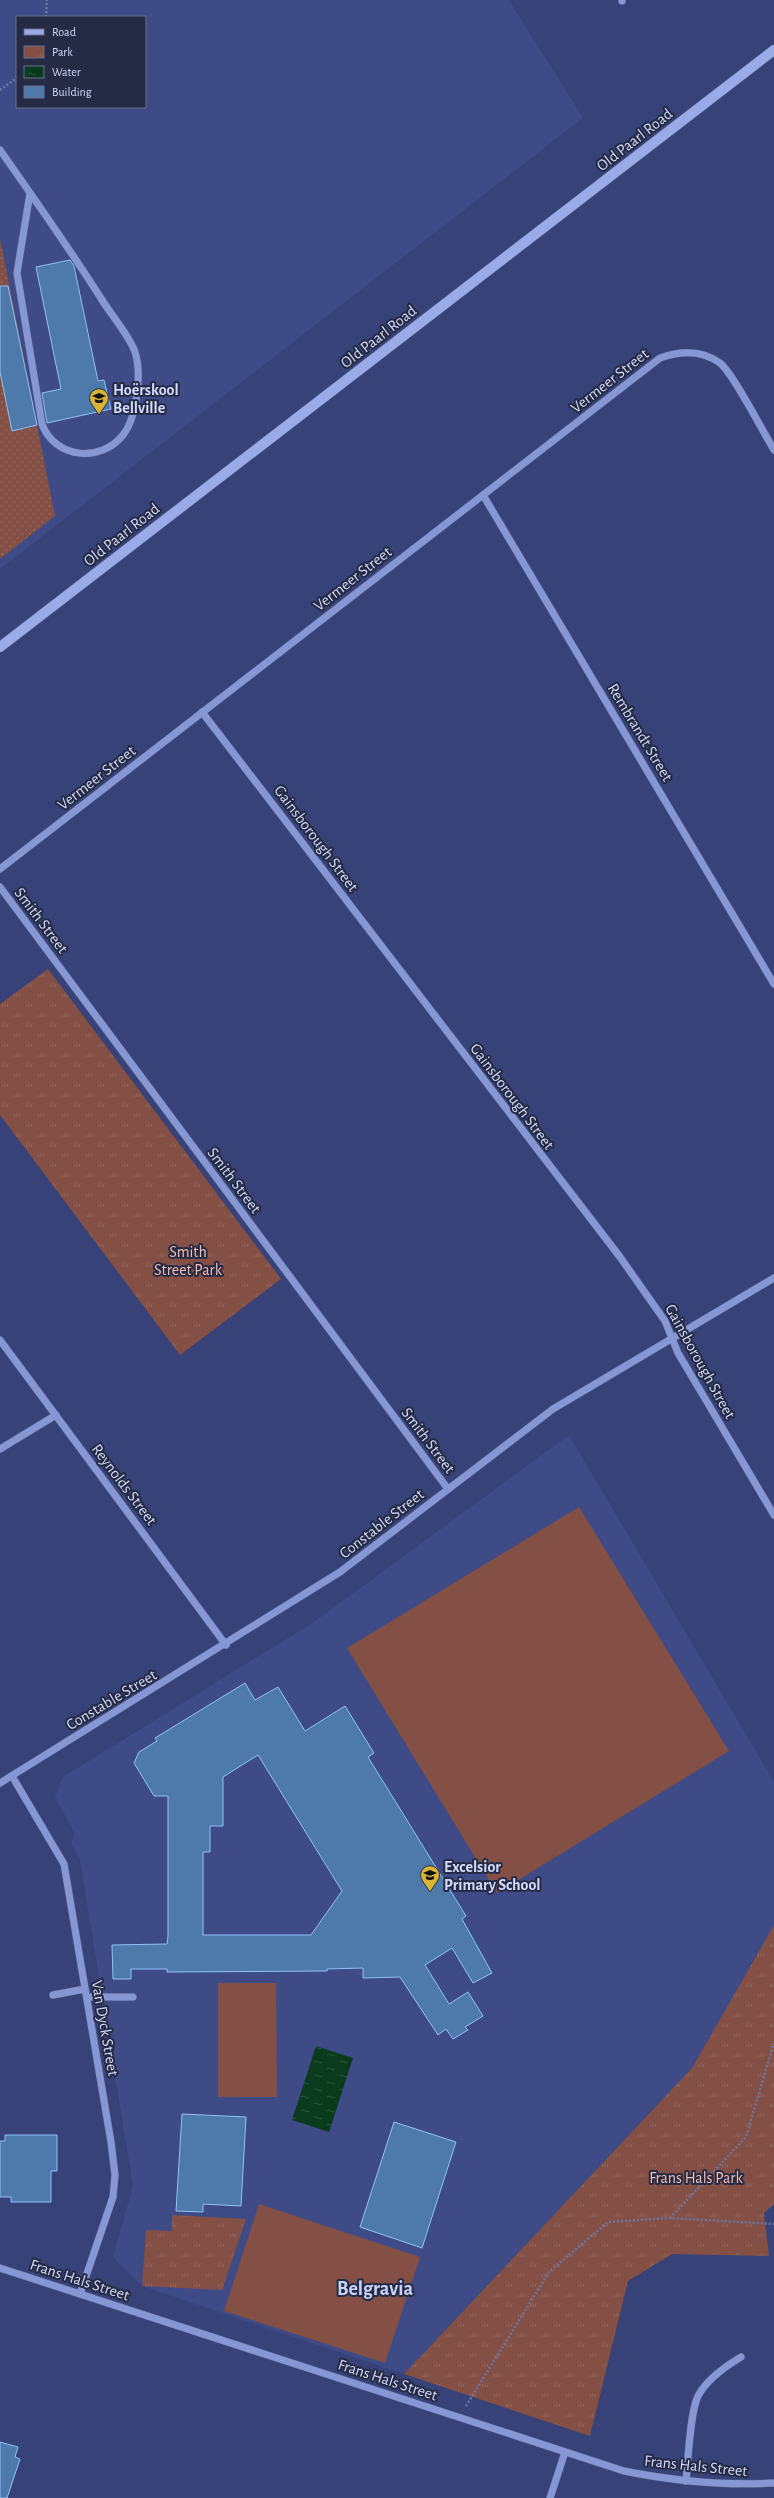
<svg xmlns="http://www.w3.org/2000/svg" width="774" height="2498" viewBox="0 0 774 2498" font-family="'Alegreya Sans',sans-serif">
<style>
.built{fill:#3e4b87;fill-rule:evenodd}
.grass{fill:url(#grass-dots)}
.park{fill:url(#park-tufts)}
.pitch{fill:#844f44}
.water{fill:url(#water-ripples)}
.building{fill:#4d79ab;stroke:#92c2f8;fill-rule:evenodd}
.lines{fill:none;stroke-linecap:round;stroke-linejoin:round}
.minor-casing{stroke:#545d8a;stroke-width:8}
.major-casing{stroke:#545d8a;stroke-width:11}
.path{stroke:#6b76a5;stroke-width:2.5;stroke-dasharray:2 2;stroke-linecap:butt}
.minor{stroke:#8797d4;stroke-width:7}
.major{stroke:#9babe7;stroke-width:10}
.labels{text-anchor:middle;stroke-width:4;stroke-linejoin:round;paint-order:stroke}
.street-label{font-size:16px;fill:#d1dafb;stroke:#252b44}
.poi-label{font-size:16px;font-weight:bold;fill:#d1dafb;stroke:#252b44;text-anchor:start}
.park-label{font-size:16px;fill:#f9bdb0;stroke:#252b44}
.district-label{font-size:20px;font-weight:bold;fill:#c8d3fa;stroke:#252b44}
</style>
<defs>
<pattern id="grass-dots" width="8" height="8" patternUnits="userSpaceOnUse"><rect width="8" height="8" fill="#844f44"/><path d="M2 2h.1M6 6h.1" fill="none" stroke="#946860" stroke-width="1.8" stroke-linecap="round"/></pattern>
<pattern id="park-tufts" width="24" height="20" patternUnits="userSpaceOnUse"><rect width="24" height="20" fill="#844f44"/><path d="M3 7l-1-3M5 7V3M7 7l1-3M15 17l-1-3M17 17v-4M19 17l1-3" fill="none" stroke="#946860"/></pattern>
<pattern id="water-ripples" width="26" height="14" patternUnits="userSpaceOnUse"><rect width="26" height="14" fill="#0a3b1d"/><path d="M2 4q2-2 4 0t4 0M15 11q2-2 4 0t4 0" fill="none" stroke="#2d573f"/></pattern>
</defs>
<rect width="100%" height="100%" fill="#364278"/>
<g class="built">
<path d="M0,0H509L583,118L0,569ZM17,17H145V107H17Z"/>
<polygon points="569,1435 774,1782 774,1925 692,2068 404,2374 142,2286 113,2257 133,2186 80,1860 71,1842 75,1834 55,1797 63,1777 314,1622"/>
</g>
<polygon class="grass" points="0,238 55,516 0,559"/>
<g class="park">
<polygon points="48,969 281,1279 180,1355 0,1115 0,1004"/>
<polygon points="774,1925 774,2204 764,2213 769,2256 672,2254 628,2281 590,2436 404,2374 692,2068"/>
<polygon points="172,2215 246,2219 222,2290 142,2286 146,2230 172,2231"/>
</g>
<g class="pitch">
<polygon points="579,1507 729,1751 497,1893 347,1648"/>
<polygon points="218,1983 276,1983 277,2097 218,2097"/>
<polygon points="259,2204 420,2257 385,2363 224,2311"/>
</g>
<polygon class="water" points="316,2046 353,2058 329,2132 292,2120"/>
<g class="building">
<polygon points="70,260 74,266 98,381 104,380 111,409 47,423 42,393 61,389 36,267"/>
<polygon points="0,286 8,286 37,425 12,431 0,372"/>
<path d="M245,1683L255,1700L278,1687L305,1731L345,1706L374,1753L368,1757L466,1916L462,1919L492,1973L473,1983L452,1948L425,1965L449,2004L468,1992L483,2016L465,2027L468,2030L453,2039L446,2029L438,2035L400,1977L363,1978V1968L327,1969V1971L167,1972V1969H131V1979H113L112,1945L167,1944L168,1936V1796H154L134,1763L139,1752L157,1741L155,1738ZM258,1755L342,1891L311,1935H203V1852H210V1826H223V1777Z"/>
<polygon points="182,2114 246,2117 241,2206 203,2204 203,2212 176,2211"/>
<polygon points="394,2122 456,2142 422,2248 360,2227"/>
<polygon points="5,2135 57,2135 57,2171 51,2171 51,2202 11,2202 11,2197 0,2197 0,2141 5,2141"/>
<polygon points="0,2442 18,2447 15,2457 20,2459 7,2498 0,2498"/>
</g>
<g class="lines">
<defs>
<g id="minor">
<polyline points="622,0 622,1"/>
<path d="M0,150C36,201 71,251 104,303C113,317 130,337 135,352C142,373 137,417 123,435C101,463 55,459 42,424L17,273L30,193"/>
<polyline points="483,495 774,984"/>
<polyline points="202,712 620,1257 665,1321 678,1353 774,1515"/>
<path d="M0,869L660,358C680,351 702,350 720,363C733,373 763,432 774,450"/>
<polyline points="0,887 448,1489"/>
<polyline points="0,1340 226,1645"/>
<polyline points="0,1449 56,1415"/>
<polyline points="12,1776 64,1864 111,2142 115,2175 113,2197 80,2294"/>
<polyline points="0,1783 340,1572 553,1409 774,1278"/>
<polyline points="53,1995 85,1989"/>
<polyline points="87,1997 133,1997"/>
<path d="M0,2268L624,2471C674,2481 723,2486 774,2483"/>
<path d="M686,2481C688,2462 690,2412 698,2396C707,2379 726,2366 741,2357"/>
<polyline points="550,2498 565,2452"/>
</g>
<polyline id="major" points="0,647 774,50"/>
</defs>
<use href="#minor" class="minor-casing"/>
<use href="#major" class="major-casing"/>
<g class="path">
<polyline points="46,17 47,0"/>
<polyline points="0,90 17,78"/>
<polyline points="670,2218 746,2137 774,2043"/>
<polyline points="466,2406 549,2272 608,2222 670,2218 774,2224"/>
</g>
<use href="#minor" class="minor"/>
<use href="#major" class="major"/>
</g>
<defs>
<symbol id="school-pin" viewBox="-11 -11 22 30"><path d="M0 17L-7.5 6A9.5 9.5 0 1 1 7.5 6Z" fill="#d8b434" stroke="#252b44"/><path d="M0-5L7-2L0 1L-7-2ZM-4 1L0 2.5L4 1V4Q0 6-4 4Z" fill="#111"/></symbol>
</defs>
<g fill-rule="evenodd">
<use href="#school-pin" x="88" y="387" width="22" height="30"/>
<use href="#school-pin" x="419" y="1864" width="22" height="30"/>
</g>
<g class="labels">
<g class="street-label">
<text transform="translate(634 139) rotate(-38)" y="6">Old Paarl Road</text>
<text transform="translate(378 336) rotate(-38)" y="6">Old Paarl Road</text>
<text transform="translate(609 380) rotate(-38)" y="6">Vermeer Street</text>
<text transform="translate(121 534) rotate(-38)" y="6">Old Paarl Road</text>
<text transform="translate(352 578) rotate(-38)" y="6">Vermeer Street</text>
<text transform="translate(641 732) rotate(59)" y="6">Rembrandt Street</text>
<text transform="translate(96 777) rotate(-38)" y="6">Vermeer Street</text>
<text transform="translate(317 838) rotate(53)" y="6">Gainsborough Street</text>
<text transform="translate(42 920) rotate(53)" y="6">Smith Street</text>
<text transform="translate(513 1096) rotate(53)" y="6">Gainsborough Street</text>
<text transform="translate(235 1180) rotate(53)" y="6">Smith Street</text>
<text transform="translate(701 1361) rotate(61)" y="6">Gainsborough Street</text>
<text transform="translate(429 1440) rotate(53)" y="6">Smith Street</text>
<text transform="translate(125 1484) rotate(53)" y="6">Reynolds Street</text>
<text transform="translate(381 1523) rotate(-38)" y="6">Constable Street</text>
<text transform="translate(111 1699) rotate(-31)" y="6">Constable Street</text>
<text transform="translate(106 2028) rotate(80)" y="6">Van Dyck Street</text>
<text transform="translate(80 2279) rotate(18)" y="6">Frans Hals Street</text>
<text transform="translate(388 2379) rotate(18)" y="6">Frans Hals Street</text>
<text transform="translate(696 2465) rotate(6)" y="6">Frans Hals Street</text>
</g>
<g class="poi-label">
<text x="113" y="395">Hoërskool<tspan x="113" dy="18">Bellville</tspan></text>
<text x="444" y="1872">Excelsior<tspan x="444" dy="18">Primary School</tspan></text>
</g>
<g class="park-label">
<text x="188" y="1257">Smith<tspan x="188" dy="18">Street Park</tspan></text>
<text x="696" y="2183">Frans Hals Park</text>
</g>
<g class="district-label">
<text x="375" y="2295">Belgravia</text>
</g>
</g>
<rect x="16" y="16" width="130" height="92" fill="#252b44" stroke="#6a718d"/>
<rect x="24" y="29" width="20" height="6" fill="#9babe7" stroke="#6a718d"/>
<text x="52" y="36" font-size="12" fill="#d1dafb">Road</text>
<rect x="24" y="46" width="20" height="12" fill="url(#park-tufts)" stroke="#6a718d"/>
<text x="52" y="56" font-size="12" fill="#d1dafb">Park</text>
<rect x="24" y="66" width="20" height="12" fill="url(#water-ripples)" stroke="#6a718d"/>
<text x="52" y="76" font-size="12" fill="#d1dafb">Water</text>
<rect x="24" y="86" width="20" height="12" fill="#4d79ab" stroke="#6a718d"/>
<text x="52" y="96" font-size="12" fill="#d1dafb">Building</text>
</svg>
